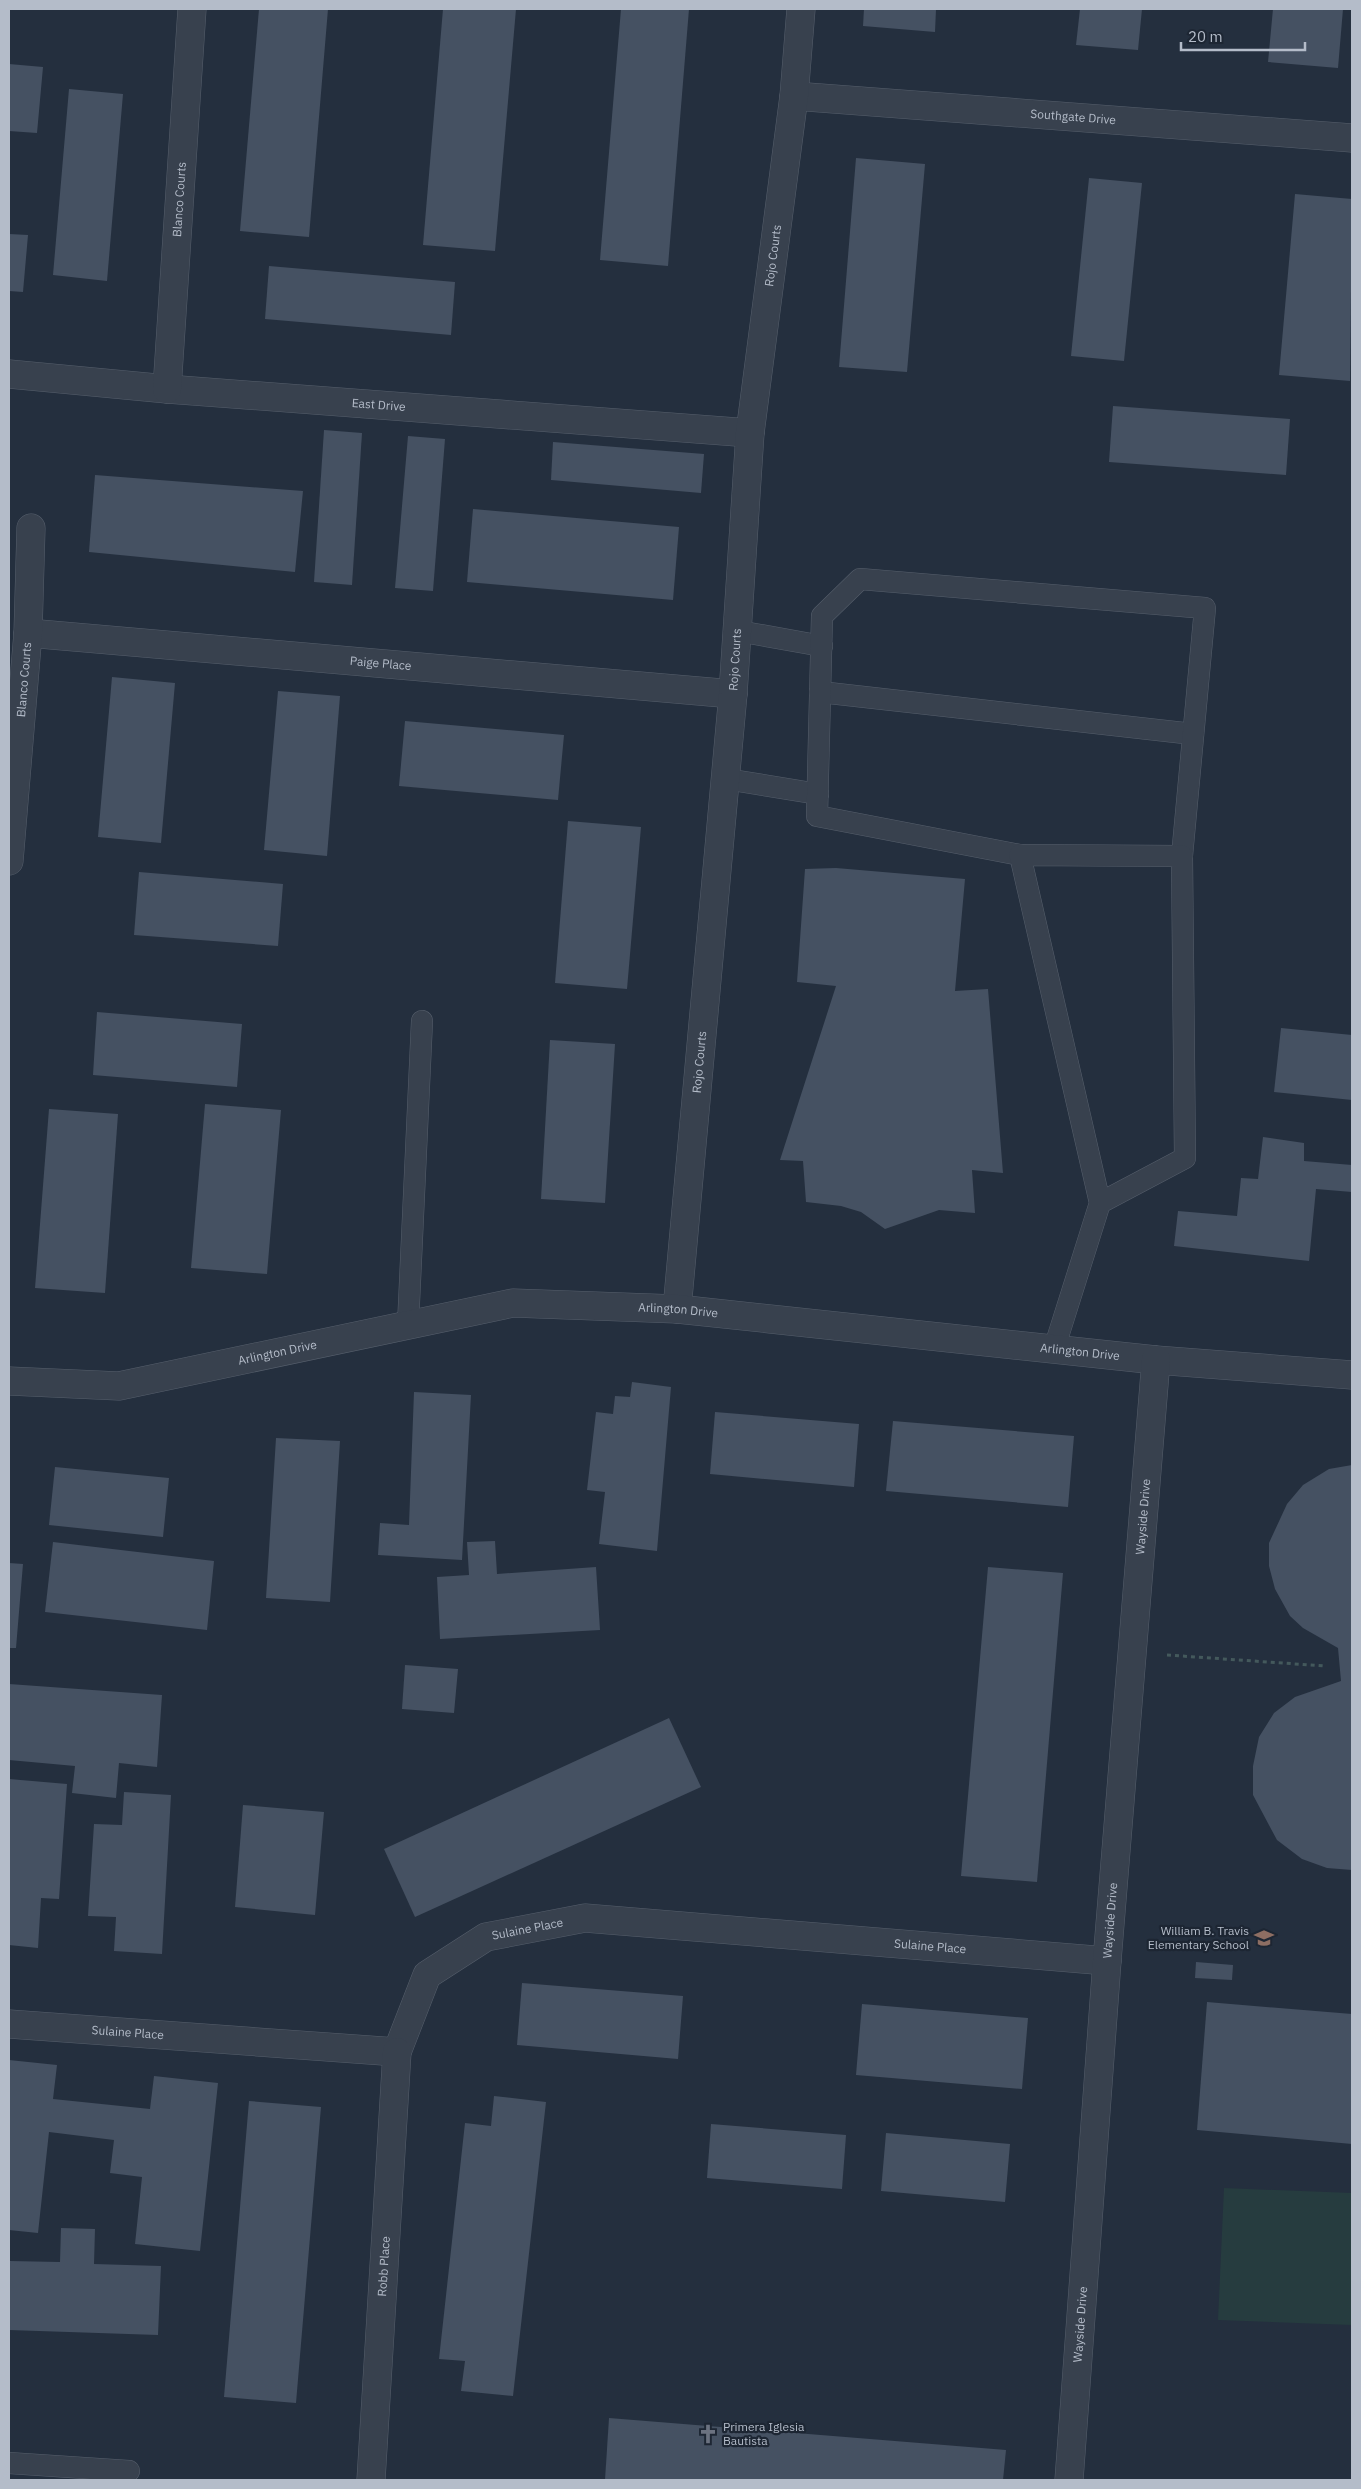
<svg xmlns="http://www.w3.org/2000/svg" width="1361" height="2489" viewBox="0 0 1361 2489" font-family="'IBM Plex Sans',sans-serif">
<style>
.green{fill:#263c3f}
.building{fill:#455162}
.lines{fill:none;stroke-linecap:round;stroke-linejoin:round}
.lane-casing{stroke:#565f6c;stroke-width:22}
.street-casing{stroke:#565f6c;stroke-width:29}
.path{stroke:#44595c;stroke-width:3;stroke-dasharray:4 4;stroke-linecap:butt}
.lane{stroke:#38414e;stroke-width:21}
.street{stroke:#38414e;stroke-width:28}
.labels{text-anchor:middle;stroke-width:4.5;stroke-linejoin:round;paint-order:stroke}
.street-label{font-size:12px;fill:#b4bcc9;stroke:#1d2633}
.poi-label{font-size:12px;fill:#b4bcc9;stroke:#1d2633;text-anchor:end}
</style>
<rect width="100%" height="100%" fill="#242f3e"/>
<polygon class="green" points="1224,2188 1352,2193 1352,2325 1218,2320"/>
<g class="building">
<polygon points="259,9 328,9 309,237 240,231"/>
<polygon points="443,9 516,9 495,251 423,245"/>
<polygon points="621,9 689,9 668,266 600,260"/>
<polygon points="864,9 936,9 935,32 863,26"/>
<polygon points="1080,9 1142,9 1138,50 1076,45"/>
<polygon points="1273,9 1343,9 1338,68 1268,62"/>
<polygon points="9,64 43,67 37,133 9,131"/>
<polygon points="69,89 123,94 107,281 53,275"/>
<polygon points="856,158 925,164 907,372 839,367"/>
<polygon points="1089,178 1142,183 1124,361 1071,356"/>
<polygon points="1295,194 1352,199 1350,381 1279,375"/>
<polygon points="9,234 28,235 23,292 9,291"/>
<polygon points="269,266 455,282 451,335 265,319"/>
<polygon points="1113,406 1290,419 1286,475 1109,462"/>
<polygon points="324,430 362,433 352,585 314,582"/>
<polygon points="408,436 445,439 433,591 395,588"/>
<polygon points="553,442 704,454 701,493 551,480"/>
<polygon points="95,475 303,491 295,572 89,552"/>
<polygon points="473,509 679,527 673,600 467,582"/>
<polygon points="112,677 175,683 161,843 98,837"/>
<polygon points="278,691 340,696 327,856 264,850"/>
<polygon points="405,721 564,735 558,800 399,786"/>
<polygon points="568,821 641,827 627,989 555,983"/>
<polygon points="836,868 965,879 955,991 988,989 1003,1173 972,1170 975,1213 939,1210 885,1229 861,1212 841,1206 806,1202 803,1161 780,1160 836,986 797,982 805,869"/>
<polygon points="139,872 283,884 278,946 134,935"/>
<polygon points="97,1012 242,1024 237,1087 93,1075"/>
<polygon points="1281,1028 1352,1035 1352,1100 1274,1092"/>
<polygon points="550,1040 615,1044 605,1203 541,1199"/>
<polygon points="205,1104 281,1110 267,1274 191,1268"/>
<polygon points="49,1109 118,1114 105,1293 35,1288"/>
<polygon points="1263,1137 1304,1143 1304,1161 1352,1165 1352,1192 1316,1189 1309,1261 1174,1246 1178,1211 1237,1216 1241,1178 1258,1179"/>
<polygon points="632,1382 671,1387 657,1551 599,1544 605,1492 587,1490 596,1412 613,1414 615,1396 630,1397"/>
<polygon points="414,1392 471,1395 462,1560 378,1555 380,1523 409,1525"/>
<polygon points="715,1412 859,1424 854,1487 710,1474"/>
<polygon points="893,1421 1074,1436 1068,1507 886,1491"/>
<polygon points="276,1438 340,1441 330,1602 266,1598"/>
<polygon points="1352,1465 1352,1870 1327,1868 1302,1859 1277,1840 1253,1795 1253,1766 1259,1737 1274,1713 1295,1697 1341,1681 1338,1648 1303,1628 1290,1616 1275,1589 1269,1566 1269,1543 1287,1504 1303,1485 1329,1469"/>
<polygon points="55,1467 169,1478 163,1537 49,1525"/>
<polygon points="495,1541 497,1574 596,1567 600,1630 440,1639 437,1577 469,1575 467,1542"/>
<polygon points="53,1542 214,1561 207,1630 45,1612"/>
<polygon points="9,1563 23,1564 16,1648 9,1648"/>
<polygon points="988,1567 1063,1573 1037,1882 961,1876"/>
<polygon points="405,1665 458,1669 454,1713 402,1709"/>
<polygon points="9,1684 162,1695 157,1767 119,1763 116,1798 72,1793 75,1766 9,1760"/>
<polygon points="669,1718 701,1787 415,1917 384,1849"/>
<polygon points="9,1779 67,1784 59,1899 41,1898 38,1948 9,1945"/>
<polygon points="124,1792 171,1795 162,1954 114,1951 116,1917 88,1916 94,1824 122,1825"/>
<polygon points="243,1805 324,1812 315,1915 235,1907"/>
<polygon points="1196,1962 1233,1965 1232,1980 1195,1978"/>
<polygon points="522,1983 683,1996 678,2059 517,2045"/>
<polygon points="1207,2002 1352,2014 1352,2144 1197,2130"/>
<polygon points="862,2004 1028,2018 1022,2089 856,2075"/>
<polygon points="9,2060 57,2065 53,2099 150,2109 154,2076 218,2083 200,2251 135,2244 142,2177 110,2173 114,2140 49,2132 38,2233 9,2230"/>
<polygon points="494,2096 546,2102 513,2396 461,2391 465,2361 439,2359 465,2123 491,2126"/>
<polygon points="249,2101 321,2107 296,2403 224,2397"/>
<polygon points="711,2124 846,2135 842,2189 707,2178"/>
<polygon points="886,2133 1010,2144 1005,2202 881,2191"/>
<polygon points="61,2228 95,2229 94,2264 161,2266 158,2335 9,2330 9,2261 60,2262"/>
<polygon points="609,2418 1006,2450 1003,2480 605,2480"/>
</g>
<g class="lines">
<defs>
<g id="lane">
<polyline points="738,631 822,646"/>
<polyline points="820,692 1193,734"/>
<polyline points="726,779 818,794"/>
<polyline points="1020,855 817,816 822,616 860,579 1205,608 1182,856"/>
<polyline points="408,1325 422,1021"/>
<polyline points="1054,1349 1100,1203 1185,1158 1182,856 1020,855 1100,1203"/>
<polyline points="9,2463 129,2471"/>
</g>
<g id="street">
<path id="s1" d="M794,96L1352,138"/>
<path id="s2" d="M9,374L167,389L750,433"/>
<path id="s3" d="M167,389L192,9"/>
<path id="s4" d="M28,633L733,694"/>
<path id="s5" d="M9,861L28,633L31,528"/>
<path id="s6" d="M677,1309L733,694L750,433L794,96L801,9"/>
<path id="s7" d="M9,1381L119,1386L513,1303L677,1309L1156,1360L1352,1375"/>
<path id="s8" d="M9,2024L397,2052L427,1975L486,1937L585,1918L1107,1961"/>
<path id="s9" d="M371,2480L397,2052"/>
<path id="s10" d="M1069,2480L1107,1961L1156,1360"/>
</g>
</defs>
<use href="#lane" class="lane-casing"/>
<use href="#street" class="street-casing"/>
<polyline class="path" points="1167,1655 1325,1666"/>
<use href="#lane" class="lane"/>
<use href="#street" class="street"/>
</g>
<defs>
<symbol id="school-bare" viewBox="-9 -9 18 18"><path d="M0-5L7-2L0 1L-7-2ZM-4 1L0 2.5L4 1V4Q0 6-4 4Z" fill="#8d6e63" stroke="#1d2633" stroke-width="2.5" paint-order="stroke"/></symbol>
<symbol id="church-bare" viewBox="-9 -9 18 18"><path d="M-1.2-6h2.4v3.5h3.3v2.4h-3.3V6h-2.4V-.1h-3.3v-2.4h3.3Z" fill="#6b7280" stroke="#1d2633" stroke-width="2.5" paint-order="stroke"/></symbol>
</defs>
<g fill-rule="evenodd">
<use href="#school-bare" x="1250" y="1924" width="28" height="28"/>
<use href="#church-bare" x="694" y="2420" width="28" height="28"/>
</g>
<g class="labels">
<g class="street-label">
<text dy="4" stroke="none"><textPath href="#s1" startOffset="280">Southgate Drive</textPath></text>
<text dy="4" stroke="none"><textPath href="#s3" startOffset="190">Blanco Courts</textPath></text>
<text dy="4" stroke="none"><textPath href="#s6" startOffset="1058">Rojo Courts</textPath></text>
<text dy="4" stroke="none"><textPath href="#s2" startOffset="371">East Drive</textPath></text>
<text dy="4" stroke="none"><textPath href="#s6" startOffset="652">Rojo Courts</textPath></text>
<text dy="4" stroke="none"><textPath href="#s4" startOffset="354">Paige Place</textPath></text>
<text dy="4" stroke="none"><textPath href="#s5" startOffset="182">Blanco Courts</textPath></text>
<text dy="4" stroke="none"><textPath href="#s6" startOffset="248">Rojo Courts</textPath></text>
<text dy="4" stroke="none"><textPath href="#s7" startOffset="678">Arlington Drive</textPath></text>
<text dy="4" stroke="none"><textPath href="#s7" startOffset="272">Arlington Drive</textPath></text>
<text dy="4" stroke="none"><textPath href="#s7" startOffset="1082">Arlington Drive</textPath></text>
<text dy="4" stroke="none"><textPath href="#s10" startOffset="966">Wayside Drive</textPath></text>
<text dy="4" stroke="none"><textPath href="#s10" startOffset="561">Wayside Drive</textPath></text>
<text dy="4" stroke="none"><textPath href="#s8" startOffset="584">Sulaine Place</textPath></text>
<text dy="4" stroke="none"><textPath href="#s8" startOffset="989">Sulaine Place</textPath></text>
<text dy="4" stroke="none"><textPath href="#s8" startOffset="119">Sulaine Place</textPath></text>
<text dy="4" stroke="none"><textPath href="#s9" startOffset="214">Robb Place</textPath></text>
<text dy="4" stroke="none"><textPath href="#s10" startOffset="156">Wayside Drive</textPath></text>
</g>
<g class="poi-label">
<text x="1249" y="1935">William B. Travis<tspan x="1249" dy="14">Elementary School</tspan></text>
<text x="723" y="2431" text-anchor="start">Primera Iglesia<tspan x="723" dy="14">Bautista</tspan></text>
</g>
</g>
<rect width="1361" height="2489" fill="none" stroke="#b4bcc9" stroke-width="20"/>
<path d="M1181 42v8h124v-8" fill="none" stroke="#b4bcc9" stroke-width="2.5"/>
<text x="1188" y="42" font-size="15" fill="#b4bcc9" stroke="#1d2633" stroke-width="4" paint-order="stroke">20 m</text>
</svg>
